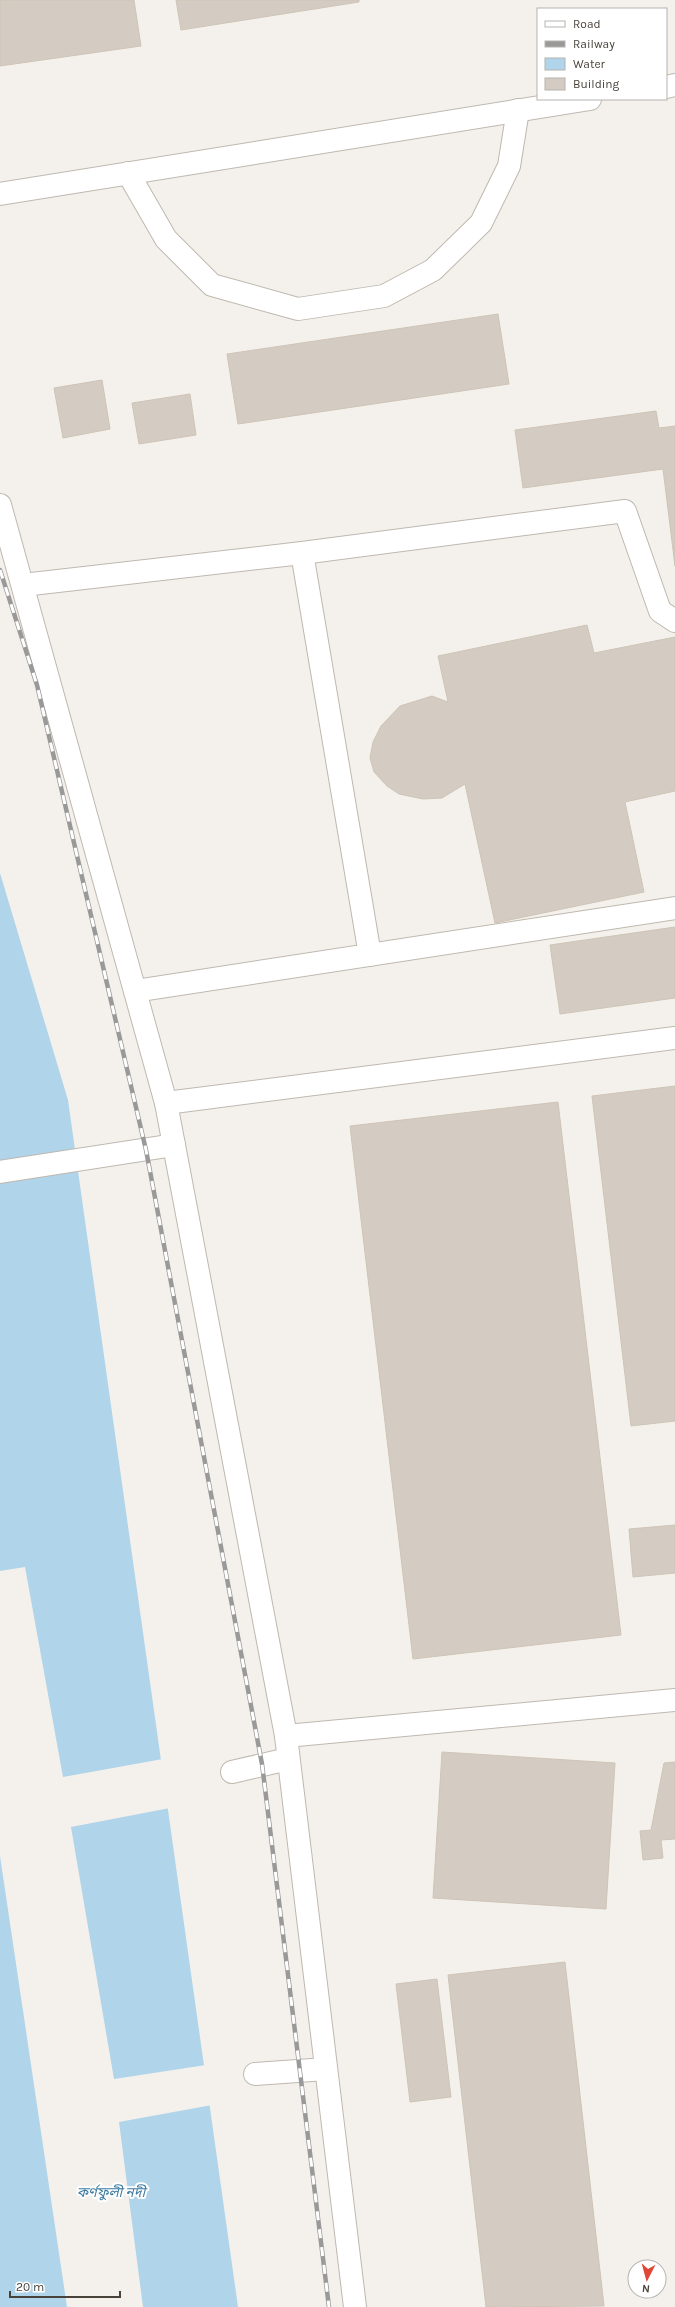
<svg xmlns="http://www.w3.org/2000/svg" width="675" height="2307" viewBox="0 0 675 2307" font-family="Karla,'Noto Sans Bengali',sans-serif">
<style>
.water{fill:#b0d4e9}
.pier{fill:#f4f1ec}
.building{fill:#d4ccc3;stroke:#cec4b6}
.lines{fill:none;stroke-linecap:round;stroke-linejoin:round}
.minor-casing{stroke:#bfb8af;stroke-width:24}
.minor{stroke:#fff;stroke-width:22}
.rail-casing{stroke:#999;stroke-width:4.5}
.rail{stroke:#fff;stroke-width:3;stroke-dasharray:9;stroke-linecap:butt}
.labels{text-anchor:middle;stroke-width:4;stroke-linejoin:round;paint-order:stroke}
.water-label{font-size:14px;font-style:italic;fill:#3d7ba0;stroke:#fff}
</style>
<rect width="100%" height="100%" fill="#f4f1ec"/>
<polygon class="water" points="0,873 68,1100 238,2307 0,2307"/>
<polygon class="pier" points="25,1567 63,1777 163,1759 170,1808 71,1827 114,2079 206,2065 212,2105 119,2122 143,2307 67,2307 0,1856 0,1571"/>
<g class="building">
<polygon points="0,0 134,0 141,46 0,66"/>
<polygon points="176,0 359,0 359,2 181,30"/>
<polygon points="498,314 509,384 238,424 227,354"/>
<polygon points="102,380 110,429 63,438 54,388"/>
<polygon points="190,394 196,435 139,444 132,403"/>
<polygon points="656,411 659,428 675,426 675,566 663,469 523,488 515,430"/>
<polygon points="587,625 594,653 675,637 675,791 625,802 644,892 495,923 465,784 442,798 423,799 399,794 387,786 374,772 370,758 373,742 381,726 400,706 432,696 448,702 438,656"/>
<polygon points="675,927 675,998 560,1014 550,945"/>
<polygon points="675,1086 675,1421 631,1426 592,1096"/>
<polygon points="558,1102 621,1635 413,1659 350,1126"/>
<polygon points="675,1525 675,1573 633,1577 629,1529"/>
<polygon points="442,1752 615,1763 606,1909 433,1898"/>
<polygon points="675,1762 675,1839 661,1840 663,1858 643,1860 640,1831 651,1830 664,1763"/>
<polygon points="565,1962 604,2306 486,2307 448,1975"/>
<polygon points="437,1979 451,2097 410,2102 396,1984"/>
</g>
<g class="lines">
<defs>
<g id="minor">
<polyline points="666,87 675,85"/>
<polyline points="128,173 166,239 212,285 298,309 384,296 433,270 481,223 509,166 518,110"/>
<polyline points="0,194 590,99"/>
<polyline points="0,505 166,1103 286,1736 355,2307"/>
<polyline points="302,553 370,955"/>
<polyline points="23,585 302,553 625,511 660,611 675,621"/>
<polyline points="135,991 675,908"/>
<polyline points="166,1103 675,1038"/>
<polyline points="0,1172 174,1145"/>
<polyline points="286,1736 675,1700"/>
<polyline points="232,1772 288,1759"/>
<polyline points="255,2074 326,2069"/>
</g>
</defs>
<use href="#minor" class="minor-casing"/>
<use href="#minor" class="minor"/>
<defs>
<polyline id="rail" points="0,570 37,685 146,1150 262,1764 329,2307"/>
</defs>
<use href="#rail" class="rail-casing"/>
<use href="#rail" class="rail"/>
</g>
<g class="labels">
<g class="water-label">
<text x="111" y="2197">কর্ণফুলী নদী</text>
</g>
</g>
<rect x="537" y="8" width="130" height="92" fill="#ffffff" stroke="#b6b3b0"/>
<rect x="545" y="21" width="20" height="6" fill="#ffffff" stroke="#b6b3b0"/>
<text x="573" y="28" font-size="12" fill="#48423a">Road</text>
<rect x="545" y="41" width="20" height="6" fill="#999999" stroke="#b6b3b0"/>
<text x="573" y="48" font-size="12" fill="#48423a">Railway</text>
<rect x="545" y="58" width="20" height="12" fill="#b0d4e9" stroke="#b6b3b0"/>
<text x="573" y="68" font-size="12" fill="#48423a">Water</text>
<rect x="545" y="78" width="20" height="12" fill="#d4ccc3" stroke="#b6b3b0"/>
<text x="573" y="88" font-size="12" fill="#48423a">Building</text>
<g transform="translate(647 2279) rotate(186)"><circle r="19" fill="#ffffff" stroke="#b6b3b0"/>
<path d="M0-3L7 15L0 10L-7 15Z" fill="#e14736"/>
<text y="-6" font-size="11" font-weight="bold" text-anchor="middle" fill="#48423a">N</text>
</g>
<path d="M10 2291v6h110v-6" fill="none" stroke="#48423a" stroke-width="2"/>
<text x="16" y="2291" font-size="12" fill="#48423a" stroke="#ffffff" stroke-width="3" paint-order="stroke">20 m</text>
</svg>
